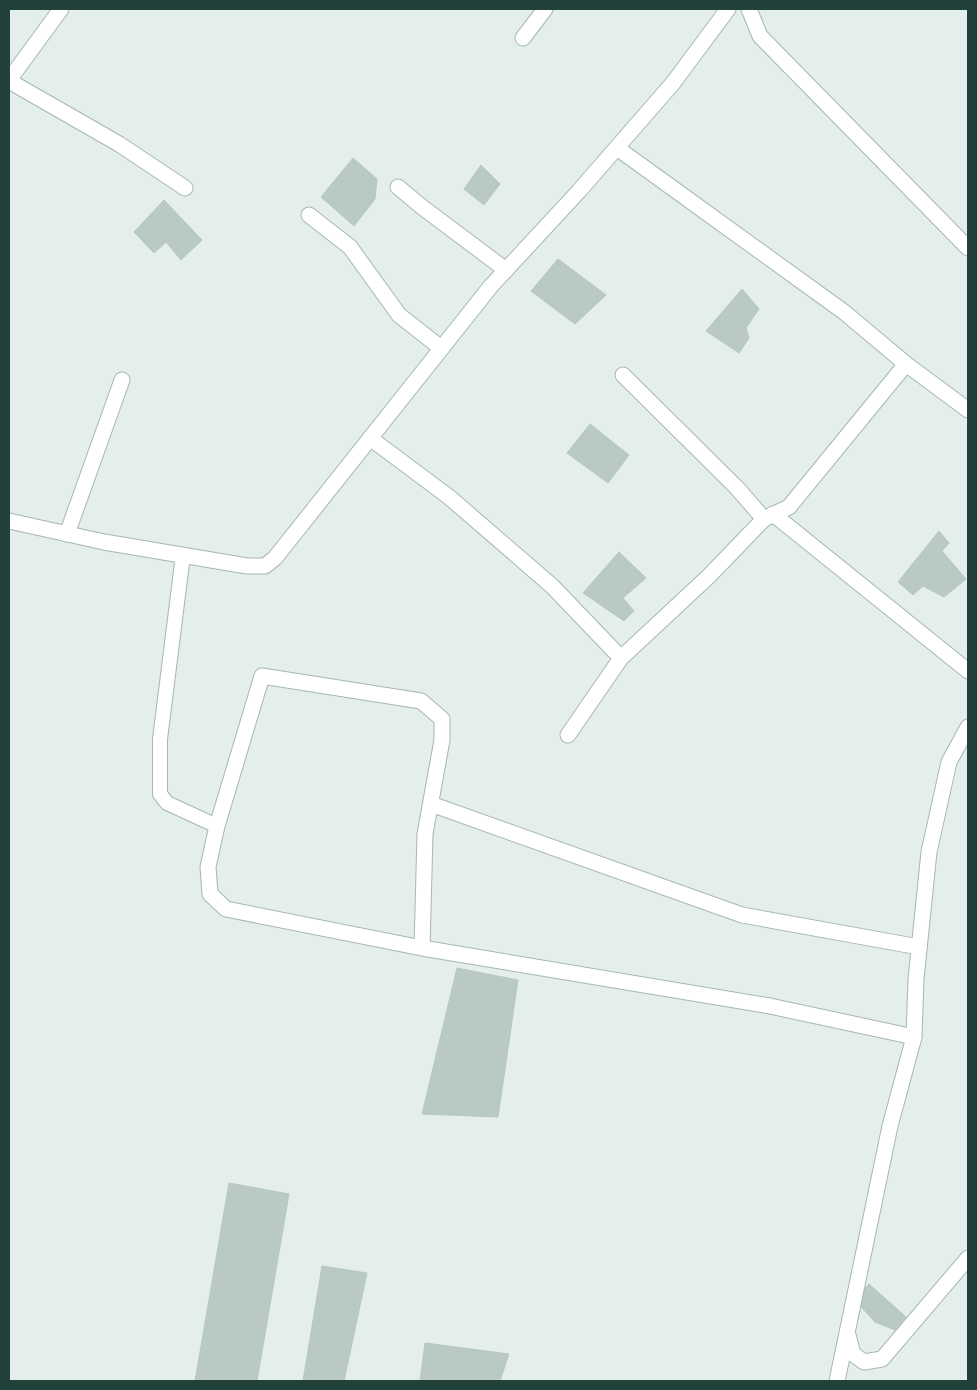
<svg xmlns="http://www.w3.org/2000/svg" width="977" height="1390" viewBox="0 0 977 1390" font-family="Rubik,sans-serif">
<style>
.building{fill:#b9c9c4;stroke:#b6c8c2}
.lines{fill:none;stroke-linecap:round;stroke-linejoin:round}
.lane-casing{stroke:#a6b7b2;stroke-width:16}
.street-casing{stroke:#a6b7b2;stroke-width:17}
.lane{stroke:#fff;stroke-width:14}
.street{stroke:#fff;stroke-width:15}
</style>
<rect width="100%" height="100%" fill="#e4eeea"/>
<g class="building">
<polygon points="353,158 377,179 375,199 354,226 321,197"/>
<polygon points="481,165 500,184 484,205 464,189"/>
<polygon points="164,200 202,240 181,260 166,242 154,253 134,232"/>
<polygon points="558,259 606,295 575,324 531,291"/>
<polygon points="742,289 759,309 746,328 749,338 739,353 706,331"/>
<polygon points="590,424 629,455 608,483 567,453"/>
<polygon points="939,531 949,543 942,551 966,579 944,597 923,586 913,595 898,582"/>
<polygon points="619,552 646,578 623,598 634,611 624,621 583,593"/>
<polygon points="457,968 518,980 498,1117 422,1114"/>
<polygon points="229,1183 289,1194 257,1381 195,1381"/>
<polygon points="322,1266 367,1273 344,1381 303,1381"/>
<polygon points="869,1284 906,1317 895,1330 875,1322 855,1300"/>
<polygon points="425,1343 509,1354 500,1381 420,1381"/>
</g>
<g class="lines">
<defs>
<polyline id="lane" points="183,555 160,739 160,794 167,803 217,826"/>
<g id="street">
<polyline points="749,9 760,36 968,248"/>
<polyline points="523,38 545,9"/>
<polyline points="9,80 61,9"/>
<polyline points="9,81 119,144 185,188"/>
<polyline points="617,148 844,312 906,364 968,410"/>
<polyline points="398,187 422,207 506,270"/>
<polyline points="309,215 350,247 399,315 441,348"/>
<polyline points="623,375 737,488 764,519"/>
<polyline points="370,438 449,497 552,586 621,658"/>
<polyline points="773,514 968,671"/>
<polyline points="9,521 104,542 247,566 265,566 275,558 491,286 579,191 673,83 728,9"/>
<polyline points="67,534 122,380"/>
<polyline points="568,735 621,658 709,576 764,519 789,507 906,364"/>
<polyline points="431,804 742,915 919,947"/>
<polyline points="422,948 425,834 442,740 442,719 421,701 262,676 217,826 208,867 210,894 226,909 422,948 770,1006 914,1037 890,1126 837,1381"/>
<polyline points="914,1037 916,979 929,852 949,762 968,727"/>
<polyline points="848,1335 853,1354 864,1362 882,1359 968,1258"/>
</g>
</defs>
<use href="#lane" class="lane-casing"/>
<use href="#street" class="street-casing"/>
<use href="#lane" class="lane"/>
<use href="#street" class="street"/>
</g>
<rect width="977" height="1390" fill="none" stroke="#22413b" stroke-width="20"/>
</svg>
